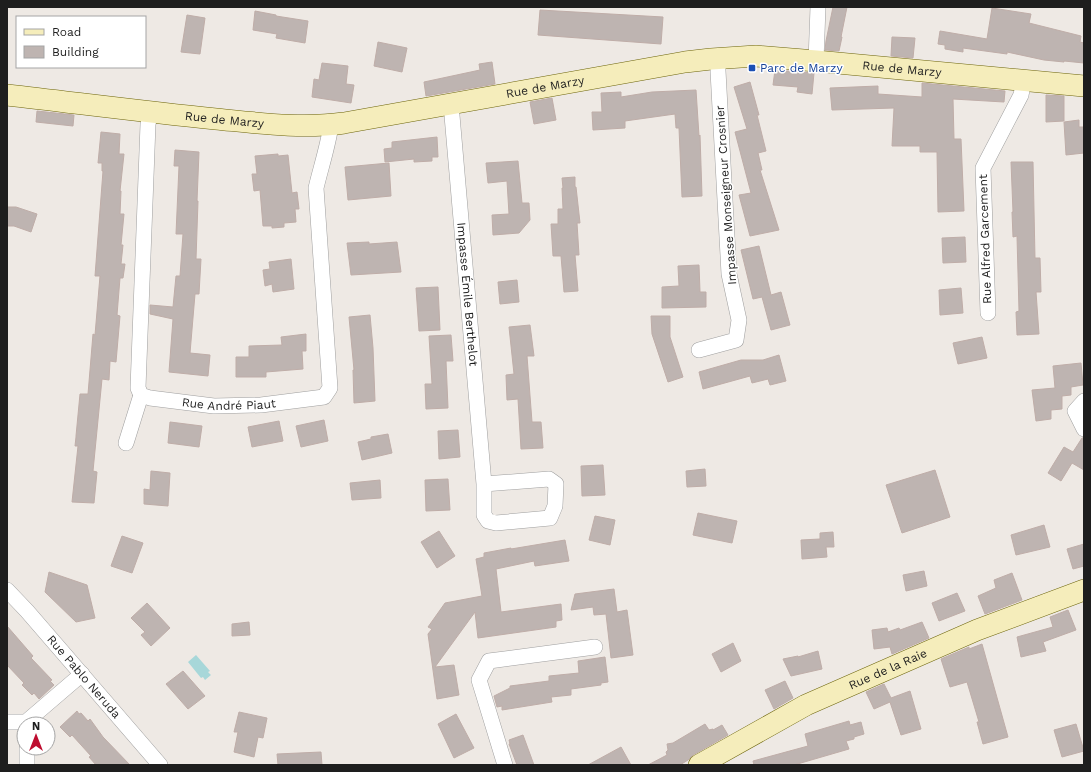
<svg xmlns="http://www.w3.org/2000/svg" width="1091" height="772" viewBox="0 0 1091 772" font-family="'Work Sans',sans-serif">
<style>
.water{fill:#a7d7d9}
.building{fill:#beb4b1;stroke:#bfada8}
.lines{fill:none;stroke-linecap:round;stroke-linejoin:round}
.street-casing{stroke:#9f9f9f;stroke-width:16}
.secondary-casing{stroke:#6d650c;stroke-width:22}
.street{stroke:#fff;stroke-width:15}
.secondary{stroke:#f5edbb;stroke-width:21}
.transit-dot{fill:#1a4fb4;stroke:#fff;stroke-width:1.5}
.labels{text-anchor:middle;stroke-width:3;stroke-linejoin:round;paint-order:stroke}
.transit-label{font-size:12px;fill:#164399;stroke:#fff;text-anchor:start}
.street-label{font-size:12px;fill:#1e1e1e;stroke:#fff}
</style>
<rect width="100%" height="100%" fill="#eee9e4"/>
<polygon class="water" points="196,655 210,671 208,672 211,675 205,680 203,677 201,678 188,662"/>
<g class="building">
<polygon points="833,7 847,7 841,37 842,37 839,51 825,50 826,41"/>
<polygon points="992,8 1031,14 1029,23 1081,36 1080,42 1084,43 1084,63 1064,61 1064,62 1044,60 1007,52 1007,54 963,48 963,52 945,49 945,45 938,44 940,31 987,39"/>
<polygon points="540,10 663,17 661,44 538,35"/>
<polygon points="255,11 276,15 276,16 308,21 305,43 276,38 277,34 253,30"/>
<polygon points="187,15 205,18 200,54 181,52"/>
<polygon points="892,37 915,38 913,58 891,56"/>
<polygon points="378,42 407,48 402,72 374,66"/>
<polygon points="492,62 495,84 426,96 424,82 480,70 479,64"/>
<polygon points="322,63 348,66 346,84 354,85 351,103 312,97 314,79 319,80"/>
<polygon points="775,70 814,73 812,94 797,92 798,87 773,85"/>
<polygon points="750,82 759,115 757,115 766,151 758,153 762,170 760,170 779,230 750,236 739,195 751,193 735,132 747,129 734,87"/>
<polygon points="922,83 1005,91 1004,102 953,99 954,139 961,139 964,211 938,212 937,152 920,152 920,146 892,146 894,108 832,110 830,88 878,86 878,94 922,97"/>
<polygon points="696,90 699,136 700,135 702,196 682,197 679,128 676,128 675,114 625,121 625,128 593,130 592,112 602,112 601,93 621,92 621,97 652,92"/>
<polygon points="1046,95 1064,96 1064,121 1046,122"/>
<polygon points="552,98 556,120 534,124 530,102"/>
<polygon points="37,111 74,115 73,126 36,122"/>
<polygon points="1079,120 1079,127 1084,127 1084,153 1066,155 1064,122"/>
<polygon points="101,132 120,134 119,154 124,154 120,191 121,191 120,214 124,214 121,245 123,245 121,264 125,264 123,278 120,278 117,315 120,316 116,362 110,361 109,380 102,379 93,471 97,472 94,503 72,502 78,446 75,446 76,437 76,436 80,394 88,394 93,334 95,335 100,276 95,276 103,171 102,171 102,163 98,163"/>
<polygon points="437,137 438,157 432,157 432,161 414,162 414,159 385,162 384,149 392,148 392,142"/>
<polygon points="175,150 199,152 197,201 198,201 196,259 201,259 199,294 195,294 190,353 210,355 208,376 169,372 173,319 150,314 150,305 173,307 176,276 180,276 183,234 176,234 179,166 174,166"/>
<polygon points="278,154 278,156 288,155 292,193 297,192 299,209 295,209 296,222 284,223 284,227 272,228 272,226 263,226 260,190 254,191 252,174 257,174 255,156"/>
<polygon points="518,161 522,203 529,203 530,220 519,233 493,235 492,215 509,214 507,181 488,183 486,163"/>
<polygon points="1011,162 1033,162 1035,258 1040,258 1041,292 1036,292 1039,334 1017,335 1016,312 1019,311 1017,236 1013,237 1012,212 1013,212"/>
<polygon points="389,163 391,196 348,200 345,167"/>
<polygon points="575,177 575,187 576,187 580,223 577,223 579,255 575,255 578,291 564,292 561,256 553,256 551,224 558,224 558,209 563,209 562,188 563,188 562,178"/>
<polygon points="7,207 16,207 37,214 31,232 14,226 7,226"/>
<polygon points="965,237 966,262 943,263 942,238"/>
<polygon points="369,242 369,244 397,242 401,272 351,275 347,243"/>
<polygon points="759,246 771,295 781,292 790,325 771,330 762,297 753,299 741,250"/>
<polygon points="291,259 294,289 273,292 272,284 265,286 263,270 270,269 269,262"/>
<polygon points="699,265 700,292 706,292 706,307 662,308 662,287 679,286 678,266"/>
<polygon points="517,280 519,302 500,304 498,282"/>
<polygon points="438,287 440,330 419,331 416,288"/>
<polygon points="961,288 963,313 940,315 939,290"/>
<polygon points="370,315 373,348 375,401 354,403 353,370 354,370 349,317"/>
<polygon points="651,316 670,316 670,337 683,377 668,382 652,334"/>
<polygon points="530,325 534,356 527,356 532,422 541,422 543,448 521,449 518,399 507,400 506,375 514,374 509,327"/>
<polygon points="306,334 306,351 302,351 303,369 266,372 266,377 236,377 236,357 249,357 249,346 282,345 281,337"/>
<polygon points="451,335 453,361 446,361 448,408 426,409 425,384 432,384 429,336"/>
<polygon points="982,337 987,358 958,364 953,343"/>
<polygon points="779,355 786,381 770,385 768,379 752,383 750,376 703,389 699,372 741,360 763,360"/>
<polygon points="1081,363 1083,385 1071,387 1071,395 1062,396 1062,409 1051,410 1051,419 1036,421 1032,390 1055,388 1053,366"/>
<polygon points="324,420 328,441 301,447 296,426"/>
<polygon points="279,421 283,441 252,447 248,427"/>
<polygon points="170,422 202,426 199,447 168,443"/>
<polygon points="458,430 460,457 439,459 438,431"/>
<polygon points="388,434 392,453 362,460 358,442 371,439 371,437"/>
<polygon points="1082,438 1084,438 1084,470 1072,463 1061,481 1048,473 1064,447 1073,452"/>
<polygon points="603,465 605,495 582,496 581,466"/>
<polygon points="705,469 706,486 687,487 686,471"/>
<polygon points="935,470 950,517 902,533 886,485"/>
<polygon points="151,471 170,473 168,506 144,504 144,489 150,490"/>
<polygon points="448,479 450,510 426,511 425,480"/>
<polygon points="380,480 381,498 352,500 350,483"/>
<polygon points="698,513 737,521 732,543 693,535"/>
<polygon points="595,516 615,520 610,545 589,540"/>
<polygon points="1044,525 1050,547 1016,555 1011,535"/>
<polygon points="439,531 455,556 437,568 421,542"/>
<polygon points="833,532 834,547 826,547 827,557 802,559 801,540 820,539 820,533"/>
<polygon points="122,536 143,543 132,573 111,566"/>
<polygon points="565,540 569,561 535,566 534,561 496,569 501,612 561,604 562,620 556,621 556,627 478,638 475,612 435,667 454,665 459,695 437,699 428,634 432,629 428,627 445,603 482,596 476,559 484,557 484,553 511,548 511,549"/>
<polygon points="1084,544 1084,566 1073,569 1067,549"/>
<polygon points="924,571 927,586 906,591 903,575"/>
<polygon points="49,572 87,585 95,618 76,622 45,592"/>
<polygon points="1012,573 1022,600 985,614 978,596 996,588 994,580"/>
<polygon points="614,589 617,612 627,610 633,655 611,658 606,614 594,615 593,607 571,610 575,594"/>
<polygon points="957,593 965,611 939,621 932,603"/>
<polygon points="147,603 170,628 151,646 141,635 145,632 131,618"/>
<polygon points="1068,610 1076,630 1043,642 1046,651 1021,657 1017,637 1053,627 1050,617"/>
<polygon points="249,622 250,635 232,636 232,624"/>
<polygon points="922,622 929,638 892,654 890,647 874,649 872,630 887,628 888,632 899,628 900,630"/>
<polygon points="7,626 33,656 31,658 52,680 50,681 54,685 39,699 34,693 32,695 22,685 24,683 7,665"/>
<polygon points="733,643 741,661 721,672 712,654"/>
<polygon points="982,644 1008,737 983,744 977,722 979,722 967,682 950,687 941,659 969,647 969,649"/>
<polygon points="818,651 822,669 791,676 783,659 798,656 798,657"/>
<polygon points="605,657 608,682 601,683 601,685 571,689 571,695 551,697 552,702 502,710 502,706 497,707 494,696 510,688 510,686 549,681 549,676 579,673 578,661"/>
<polygon points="183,671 205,696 188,709 166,684"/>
<polygon points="785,681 793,698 774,709 765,690"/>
<polygon points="884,684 891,698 910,691 921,729 901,735 890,702 874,709 866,692"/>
<polygon points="77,711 79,714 81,713 88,721 90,719 103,737 130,765 96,765 89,757 91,756 72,735 70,737 60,727"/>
<polygon points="239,712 267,718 263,738 258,737 254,757 234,752 238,732 234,732"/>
<polygon points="456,714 474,748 454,758 438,724"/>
<polygon points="849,721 850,725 861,722 864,734 854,737 854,739 846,741 849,749 794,765 754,765 753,761 808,746 805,734"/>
<polygon points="705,724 709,730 713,729 713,730 722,725 728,735 693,755 688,760 680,765 648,765 667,755 666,752 668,750 667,744 673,743"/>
<polygon points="1076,724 1084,751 1062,757 1054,730"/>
<polygon points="523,735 534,765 517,765 509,744 510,744 509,740"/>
<polygon points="621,747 631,765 588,765"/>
<polygon points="321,752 322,765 278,765 277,754"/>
</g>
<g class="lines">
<defs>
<g id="street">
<polyline points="816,61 818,7"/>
<path id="s1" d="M451,104L484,484V515L488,521L496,523L550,518L555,506L556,484L549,479L484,484"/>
<path id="s2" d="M151,112L148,124L138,388L141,395L150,398L214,406L261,405L324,397L330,388L316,188C321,167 328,146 331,125"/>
<polyline points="988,313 983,168 1021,95 1024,80"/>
<polyline points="699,350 736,340 739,320 729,274 718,71 718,58"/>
<polyline points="1084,401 1075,411 1084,429"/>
<polyline points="126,443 141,395"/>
<path id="s3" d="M7,590L27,611L160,765"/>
<polyline points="7,722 26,722 82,674"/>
<polyline points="27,748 27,765"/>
<polyline points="505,765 479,680 489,661 595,647"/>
</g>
<g id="secondary">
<path id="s4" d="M7,95C77,103 146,112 216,119C258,123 302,129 344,123L685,62L711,59L756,56L816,61L1084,86"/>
<path id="s5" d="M699,765L806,705L977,630L1084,590"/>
</g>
</defs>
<use href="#street" class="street-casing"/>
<use href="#secondary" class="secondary-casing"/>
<use href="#street" class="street"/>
<use href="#secondary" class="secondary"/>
</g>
<rect class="transit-dot" x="748" y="64" width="8" height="8" rx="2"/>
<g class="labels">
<g class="transit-label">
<text x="760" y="72">Parc de Marzy</text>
</g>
<g class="street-label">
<text dy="4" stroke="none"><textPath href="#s4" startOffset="903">Rue de Marzy</textPath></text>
<text dy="4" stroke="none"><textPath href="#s4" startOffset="543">Rue de Marzy</textPath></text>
<text dy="4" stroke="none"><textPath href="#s4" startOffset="219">Rue de Marzy</textPath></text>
<text transform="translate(726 195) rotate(-94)" y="4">Impasse Monseigneur Crosnier</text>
<text transform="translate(985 239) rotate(-92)" y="4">Rue Alfred Garcement</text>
<text dy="4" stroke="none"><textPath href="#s1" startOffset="191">Impasse Émile Berthelot</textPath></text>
<text dy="4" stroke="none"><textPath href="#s2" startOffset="373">Rue André Piaut</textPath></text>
<text dy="4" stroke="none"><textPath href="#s5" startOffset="212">Rue de la Raie</textPath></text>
<text dy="4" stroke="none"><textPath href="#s3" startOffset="116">Rue Pablo Neruda</textPath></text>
</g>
</g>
<rect width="1091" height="772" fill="none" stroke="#1e1e1e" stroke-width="16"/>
<rect x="16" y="16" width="130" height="52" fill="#ffffff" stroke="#a5a5a5"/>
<rect x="24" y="29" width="20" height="6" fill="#f5edbb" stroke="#a5a5a5"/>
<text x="52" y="36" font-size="12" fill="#1e1e1e">Road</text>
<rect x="24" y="46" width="20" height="12" fill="#beb4b1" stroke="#a5a5a5"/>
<text x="52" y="56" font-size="12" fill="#1e1e1e">Building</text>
<g transform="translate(36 736)"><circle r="19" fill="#ffffff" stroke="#a5a5a5"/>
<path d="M0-3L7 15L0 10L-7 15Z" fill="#be0d2f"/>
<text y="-6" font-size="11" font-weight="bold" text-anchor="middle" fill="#1e1e1e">N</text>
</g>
</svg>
